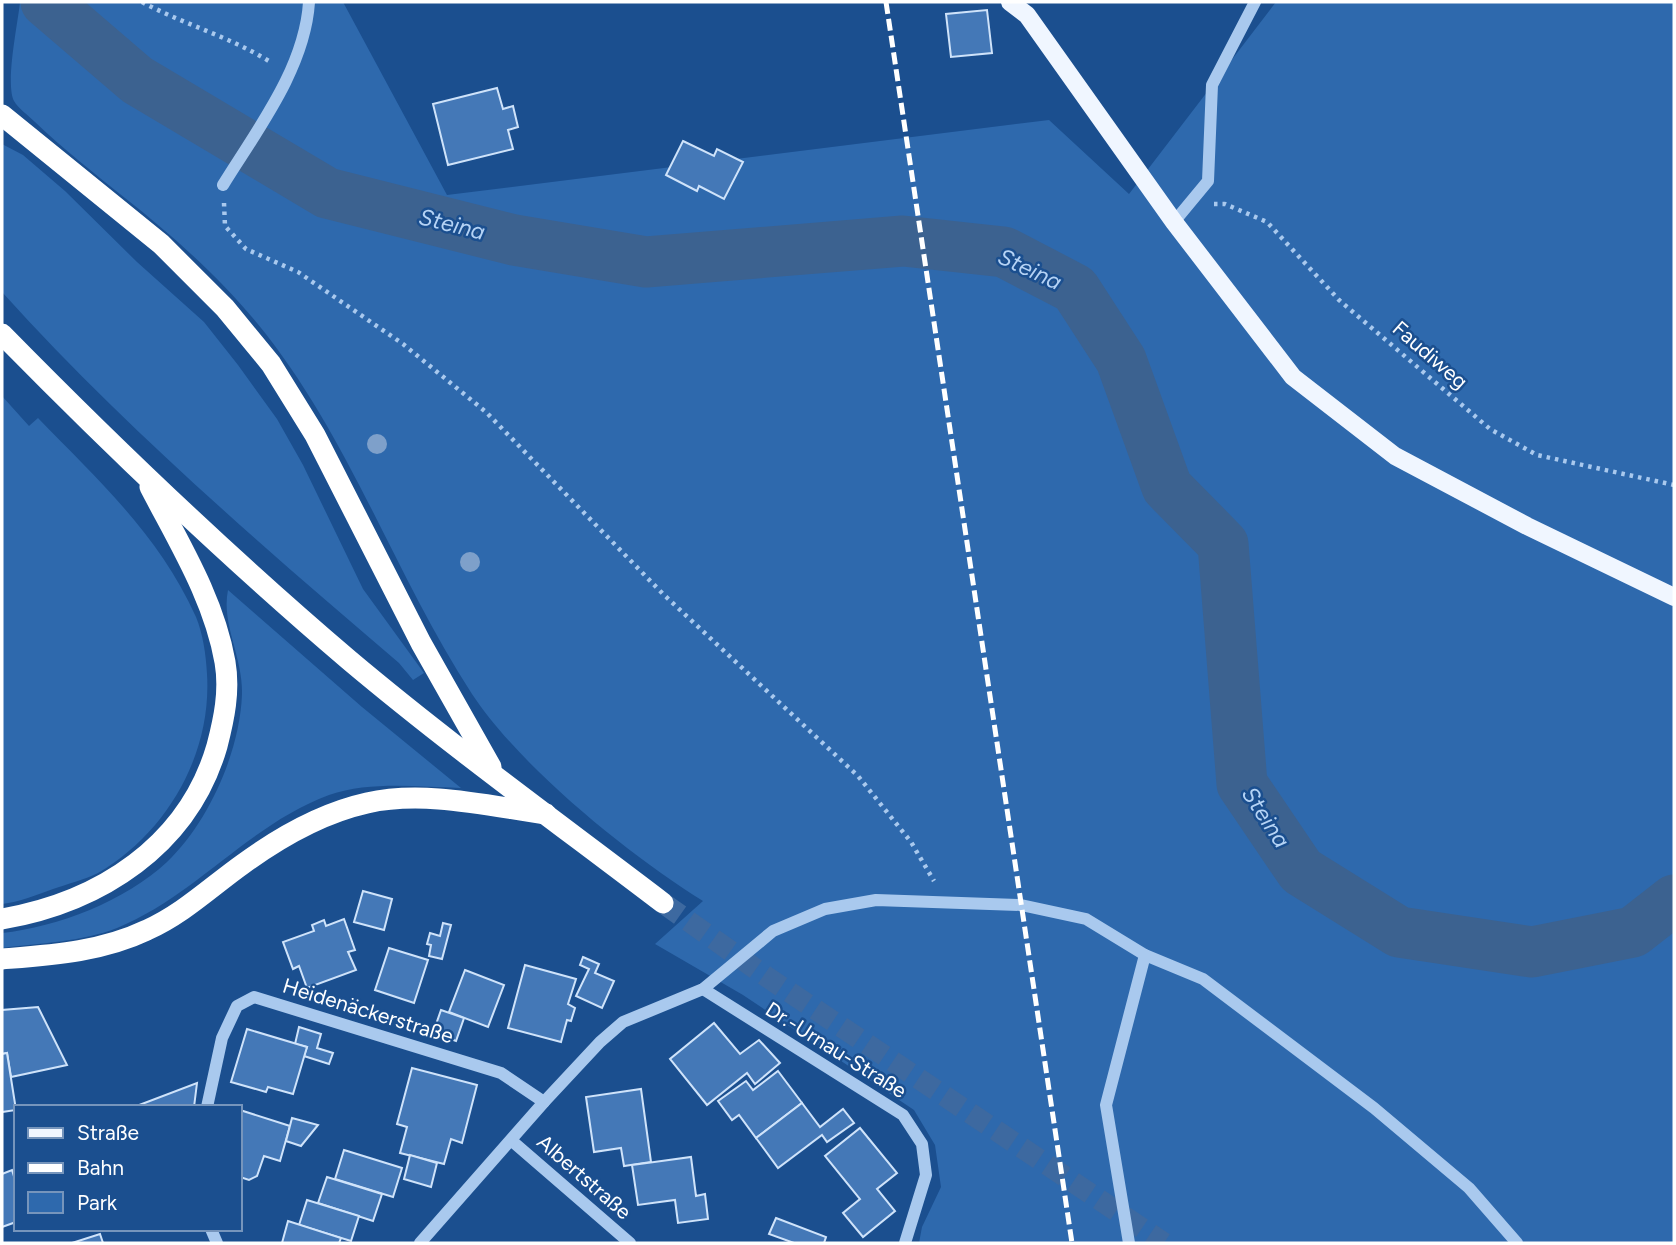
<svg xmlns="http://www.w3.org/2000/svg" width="1676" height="1245" viewBox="0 0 1676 1245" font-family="Figtree,sans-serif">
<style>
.green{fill:#2e69ad}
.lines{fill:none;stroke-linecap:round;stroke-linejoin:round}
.river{stroke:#3c6290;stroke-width:51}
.building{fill:#4478b7;stroke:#cfe3fa;stroke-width:2}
.highway-tunnel{stroke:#3d69a0;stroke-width:21;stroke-dasharray:21 10;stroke-linecap:butt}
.path{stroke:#a9c9ee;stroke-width:4.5;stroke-dasharray:3.5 5;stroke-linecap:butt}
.minor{stroke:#a9c9ee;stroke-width:12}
.major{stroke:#f0f6ff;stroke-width:18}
.highway{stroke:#fff;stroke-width:21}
.rail{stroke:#fff;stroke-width:5;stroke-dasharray:12 5;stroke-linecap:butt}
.tree{fill:#7ea0ca}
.labels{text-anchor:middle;stroke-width:5;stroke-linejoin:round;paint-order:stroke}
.street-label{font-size:21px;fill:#fff;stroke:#1b4f8f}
.water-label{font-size:23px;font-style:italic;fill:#b5d3f5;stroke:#1b4f8f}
</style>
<rect width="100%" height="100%" fill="#1b4f8f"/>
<g class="green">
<path d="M20,2H343L447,195L1049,120L1129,194L1276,2H1674V1243H919L922,1227L941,1187L935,1145L914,1110L743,995L655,944L703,901C629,855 520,767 472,694C394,574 349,435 257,323C219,277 172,235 125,198C94,173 63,149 35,122C29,116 18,108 14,101C5,83 18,23 20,2Z"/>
<path d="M2,144L23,155L65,191L137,262L204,322L238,365L277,419L303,465L363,589L424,673L413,680L399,663C261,545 124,427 2,292Z"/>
<path d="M2,396L29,426L38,418C99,481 159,535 196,617C203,634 206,655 207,674C212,754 167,833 98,873C84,880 67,884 53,889C37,895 19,902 2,904Z"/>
<path d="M228,590L362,707L461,788C418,787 370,781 329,795C250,824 195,896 117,928C82,942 39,943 2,948V933C58,927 125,901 167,862C209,822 240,751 242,694C243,657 221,624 228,590Z"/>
</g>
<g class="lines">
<polyline class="river" points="46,2 137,80 327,193 514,240 646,262 903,241 1004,252 1075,289 1121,360 1167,487 1223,544 1242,784 1301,871 1399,932 1532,952 1633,932 1674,900"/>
</g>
<g class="building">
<polygon points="987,10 992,53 951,57 946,14"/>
<polygon points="497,88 503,109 513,106 518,127 508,130 513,149 448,165 433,104"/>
<polygon points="683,141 714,156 717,149 743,162 724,199 699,186 697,191 666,175"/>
<polygon points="363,891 392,899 384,930 354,922"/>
<polygon points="344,919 355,950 348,952 356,970 307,988 299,966 293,969 283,942 314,931 312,925 324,920 326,926"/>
<polygon points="443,923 451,925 442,959 429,956 431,945 427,944 430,933 440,936"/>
<polygon points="389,948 428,960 414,1003 375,990"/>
<polygon points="583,957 599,964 595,973 614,981 602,1008 576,996 589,969 580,965"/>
<polygon points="525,965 576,979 568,1004 575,1008 571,1021 567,1020 561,1042 508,1028"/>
<polygon points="465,970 504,985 488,1027 449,1012"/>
<polygon points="38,1007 67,1065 11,1077 7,1053 2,1054 2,1010"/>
<polygon points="441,1010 464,1018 456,1041 433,1033"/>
<polygon points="714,1023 740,1054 759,1040 780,1063 755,1084 747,1073 707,1105 670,1059"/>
<polygon points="299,1027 321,1034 317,1048 333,1053 329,1064 304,1056 307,1047 295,1044"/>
<polygon points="247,1029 307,1047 293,1094 268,1087 266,1092 231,1082"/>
<polygon points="7,1053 16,1110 2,1112 2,1054"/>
<polygon points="412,1068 477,1085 462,1143 451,1139 444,1164 400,1153 407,1127 397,1124"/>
<polygon points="778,1071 802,1103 756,1138 739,1115 732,1120 718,1101 746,1081 753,1090"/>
<polygon points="197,1083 194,1107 134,1107"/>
<polygon points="641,1089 651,1162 624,1166 621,1148 594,1152 586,1097"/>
<polygon points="802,1103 820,1127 843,1109 854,1123 827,1142 822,1135 778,1168 756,1138"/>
<polygon points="240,1110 290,1126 280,1161 264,1156 257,1176 249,1180 240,1177"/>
<polygon points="292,1118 318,1125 301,1146 286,1141"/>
<polygon points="860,1128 897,1173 877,1189 895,1211 863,1237 843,1213 860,1199 825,1156"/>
<polygon points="344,1150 402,1168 393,1197 335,1179"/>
<polygon points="410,1155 437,1163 431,1187 404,1179"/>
<polygon points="691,1157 696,1196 705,1194 708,1219 678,1223 675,1200 638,1205 632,1165"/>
<polygon points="12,1170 16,1183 16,1222 2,1227 2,1174"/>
<polygon points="327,1177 382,1194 373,1221 318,1203"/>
<polygon points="307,1200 359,1216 351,1241 299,1225"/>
<polygon points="776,1218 826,1237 824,1243 794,1243 769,1234"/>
<polygon points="288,1221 341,1238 339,1243 282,1243"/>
<polygon points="100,1234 103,1243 72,1243"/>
</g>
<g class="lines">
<polyline class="highway-tunnel" points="663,903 767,977 1164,1243"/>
<g class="path">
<path d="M142,2C185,25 231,37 272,63"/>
<polyline points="224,203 225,226 246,249 298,272 403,344 486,412 663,594 858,776 911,842 934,881"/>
<polyline points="1214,204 1225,204 1267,222 1339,300 1490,429 1537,455 1674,485"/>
</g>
<g class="minor">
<path d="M223,185C257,130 305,68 309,2"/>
<polyline points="1174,222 1208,181 1212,85 1255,2"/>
<polyline points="703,989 903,1115 922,1144 926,1175 905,1243"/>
<polyline points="207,1107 222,1038 237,1006 254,997 501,1073 544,1102"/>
<polyline points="512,1141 630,1243"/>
<polyline points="211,1229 217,1243"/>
<polyline points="420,1243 544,1102 600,1042 623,1022 703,989 773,931 825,909 876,900 1021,905 1086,919 1145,955 1203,979 1374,1108 1469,1188 1517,1243"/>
<polyline points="1129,1243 1106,1105 1145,955"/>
</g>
<polyline class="major" points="1010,2 1027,15 1174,222 1293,377 1395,456 1527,526 1674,597"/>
<g class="highway">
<polyline points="2,115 161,244 225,308 271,364 315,435 421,643 491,767"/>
<path d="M2,334C113,447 228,557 349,660C450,745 558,823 663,903"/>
<path d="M2,919C100,902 188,846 217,746C224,719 230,691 225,662C214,599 179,543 150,487"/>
<path d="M2,959C51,955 101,952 147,930C183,914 212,886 243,864C280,837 322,813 367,803C424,790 489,806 546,814"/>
</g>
<polyline class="rail" points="886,2 1072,1243"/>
</g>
<g class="tree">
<circle cx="377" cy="444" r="10"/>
<circle cx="470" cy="562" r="10"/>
</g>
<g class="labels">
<g class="street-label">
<text transform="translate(1430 355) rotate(41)" y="7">Faudiweg</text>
<text transform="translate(368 1011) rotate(17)" y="7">Heidenäckerstraße</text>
<text transform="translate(836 1050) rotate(32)" y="7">Dr.-Urnau-Straße</text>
<text transform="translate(584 1177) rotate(41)" y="7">Albertstraße</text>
</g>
<g class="water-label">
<text transform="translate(452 224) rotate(14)" y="8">Steina</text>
<text transform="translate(1030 269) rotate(25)" y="8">Steina</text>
<text transform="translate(1266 817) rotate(57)" y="8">Steina</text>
</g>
</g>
<rect width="1676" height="1245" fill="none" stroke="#ffffff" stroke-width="7"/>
<rect x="14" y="1105" width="228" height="126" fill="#1b4f8f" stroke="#7695bc" stroke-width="2"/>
<rect x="28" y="1128" width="35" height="10" fill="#f0f6ff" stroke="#7695bc" stroke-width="2"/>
<text x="77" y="1140" font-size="21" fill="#ffffff">Straße</text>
<rect x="28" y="1163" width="35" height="10" fill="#ffffff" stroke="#7695bc" stroke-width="2"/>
<text x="77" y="1175" font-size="21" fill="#ffffff">Bahn</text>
<rect x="28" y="1192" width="35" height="21" fill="#2e69ad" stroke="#7695bc" stroke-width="2"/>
<text x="77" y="1210" font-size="21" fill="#ffffff">Park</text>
</svg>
